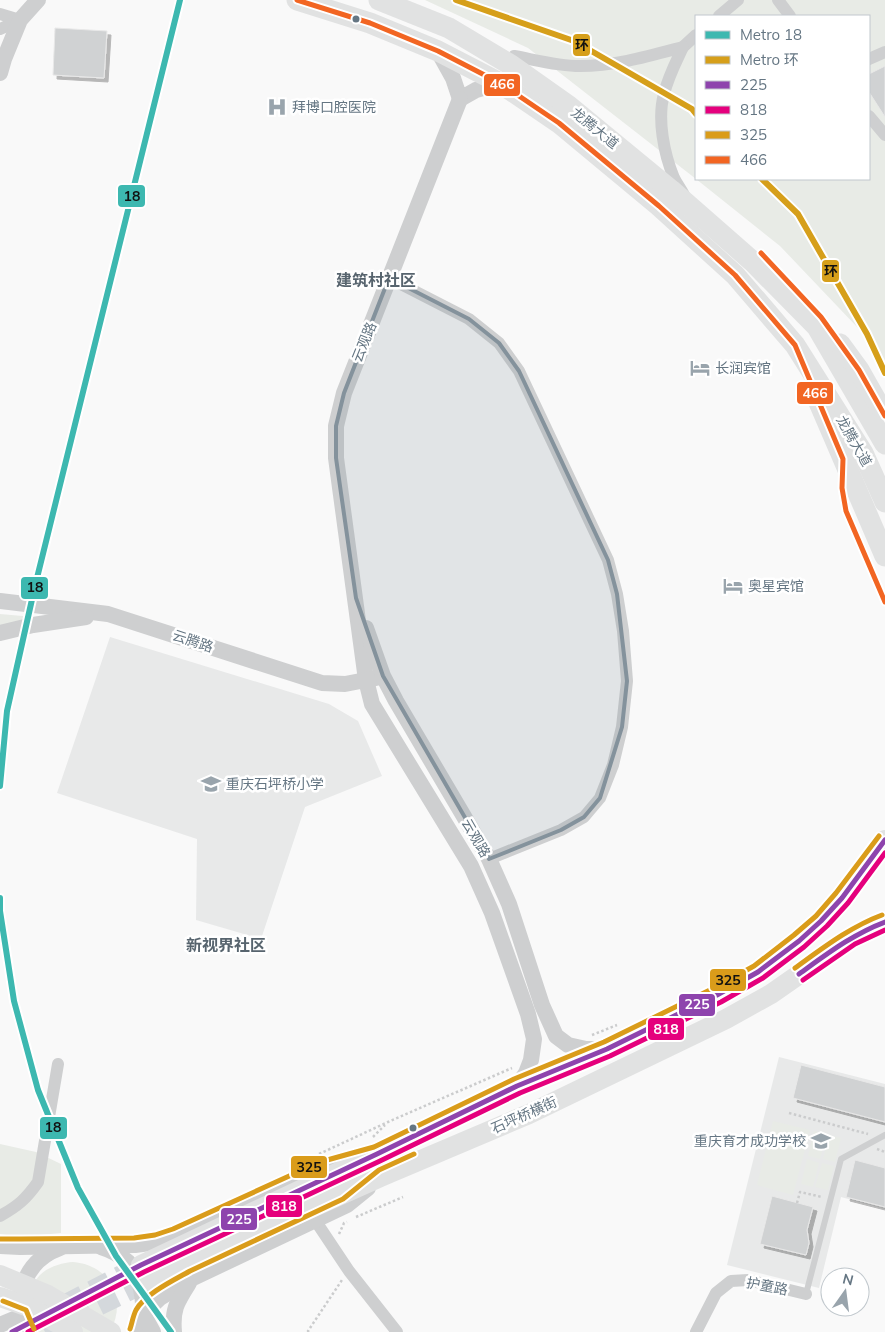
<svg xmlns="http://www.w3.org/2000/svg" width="885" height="1332" viewBox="0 0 885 1332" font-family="Mulish,'Noto Sans SC',sans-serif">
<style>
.built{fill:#e8e9e9}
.green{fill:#e8ebe6}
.building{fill:#d0d2d3;stroke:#e8e8e8;filter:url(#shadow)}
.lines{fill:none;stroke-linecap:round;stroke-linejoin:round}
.primary-tunnel{stroke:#d4d8dc;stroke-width:20;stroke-dasharray:20 10;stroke-linecap:butt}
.path{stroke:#cbcccd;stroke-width:2.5;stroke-dasharray:2.5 2.5;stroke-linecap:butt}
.service{stroke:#cecfd0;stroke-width:6}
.minor{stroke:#cecfd0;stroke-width:12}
.tertiary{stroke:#cecfd0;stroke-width:16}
.primary{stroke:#e1e2e2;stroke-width:20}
.trunk{stroke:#e1e2e2;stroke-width:21}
.bus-1-casing{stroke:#fff;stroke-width:9}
.bus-2-casing{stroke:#fff;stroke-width:9}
.bus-3-casing{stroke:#fff;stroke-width:9}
.bus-4-casing{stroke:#fff;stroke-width:9}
.bus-1{stroke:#8e44ad;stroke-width:5}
.bus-2{stroke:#e5007d;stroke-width:5}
.bus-3{stroke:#da9c1a;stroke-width:5}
.bus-4{stroke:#f26522;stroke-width:5}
.metro-1-casing{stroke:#fff;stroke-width:10}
.metro-2-casing{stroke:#fff;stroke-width:10}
.metro-1{stroke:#3db8b0;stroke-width:6}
.metro-2{stroke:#d69f1a;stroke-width:6}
.marked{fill:#84929c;fill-opacity:0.2;stroke:#84929c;stroke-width:4;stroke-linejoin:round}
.bus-dot{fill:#657683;stroke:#fff;stroke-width:2}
.labels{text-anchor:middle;stroke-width:5;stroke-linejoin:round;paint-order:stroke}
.poi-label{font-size:14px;fill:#657683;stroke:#fff;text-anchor:start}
.street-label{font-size:14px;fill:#657683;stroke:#fff}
.quarter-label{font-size:16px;font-weight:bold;fill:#57646e;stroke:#fff}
.line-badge{stroke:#fff;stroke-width:2}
.badge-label{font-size:14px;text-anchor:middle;font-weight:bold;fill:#fff}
.pale-badge-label{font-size:14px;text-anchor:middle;font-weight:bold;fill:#111}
</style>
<defs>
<filter id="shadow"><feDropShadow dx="4" dy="4" stdDeviation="0" flood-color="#0004"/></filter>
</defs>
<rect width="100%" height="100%" fill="#f9f9f9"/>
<g class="built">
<polygon points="110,637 329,704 358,721 382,776 305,807 261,939 196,920 197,839 57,793"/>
<polygon points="779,1057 885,1084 885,1209 841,1197 819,1288 727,1265"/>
</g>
<g class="green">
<polygon points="425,0 885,0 885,373 858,328 780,246 696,179 869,179 869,16 696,16 696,179 528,48"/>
<polygon points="0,614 34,617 0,628"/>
<polygon points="773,1121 810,1130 793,1195 757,1185"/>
<polygon points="814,1131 827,1135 820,1159 808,1156"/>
<polygon points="829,1135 841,1138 835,1162 823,1159"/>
<polygon points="0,1144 36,1152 61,1164 61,1233 20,1237 0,1234"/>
<polygon points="807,1159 819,1163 813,1187 801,1184"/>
<polygon points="822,1163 834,1166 828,1190 815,1187"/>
<path d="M73,1262C110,1265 128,1299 110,1332H36C28,1318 29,1313 32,1298C33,1293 33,1286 35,1282C41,1269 59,1263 73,1262Z"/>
</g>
<g class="building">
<polygon points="55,28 107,31 104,78 53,75"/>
<polygon points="885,66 885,117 869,92 869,74"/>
<polygon points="801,1065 885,1087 885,1122 793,1098"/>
<polygon points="855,1160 885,1168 885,1207 846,1197"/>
<polygon points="772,1196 813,1207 807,1230 809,1243 806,1255 760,1244"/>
</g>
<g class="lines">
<g class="primary-tunnel">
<polyline points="12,1332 141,1265"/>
<polyline points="45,1332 149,1281"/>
</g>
<g class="path">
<polyline points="592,1035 617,1025"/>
<polyline points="789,1113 868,1134"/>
<polyline points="373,1137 385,1125"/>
<polyline points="877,1149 885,1152"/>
<polyline points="319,1154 388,1122 512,1068"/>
<polyline points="797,1203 800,1192 822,1197"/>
<polyline points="356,1217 403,1197"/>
<polyline points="339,1234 344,1223 347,1222"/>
<polyline points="309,1332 308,1331 342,1280"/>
</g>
<g class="service">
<polyline points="842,476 842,488 846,511 885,602"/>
<polyline points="806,1294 841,1159 885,1135"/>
</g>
<g class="minor">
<polyline points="778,0 790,16"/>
<polyline points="0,14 20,20"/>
<polyline points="719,16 738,0"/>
<polyline points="0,29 20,20"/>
<polyline points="683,47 696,35"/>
<path d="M514,56C536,60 557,66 580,66C615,66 649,56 683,47C676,62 668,77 664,94C657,119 664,154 674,178C677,184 681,189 684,195"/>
<polyline points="869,59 885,52"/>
<polyline points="869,116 885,135"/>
<polyline points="389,278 469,319 499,343 519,371 608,560 617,594 623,631 627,681 622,727 613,765 600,798 584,817 561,830 489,859"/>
<path d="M0,1216C18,1206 26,1199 38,1182L58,1064"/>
<polyline points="315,1220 349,1271 397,1332"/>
<polyline points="696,1332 716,1293 731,1281 748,1280 806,1294"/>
</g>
<g class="tertiary">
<polyline points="438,51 453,78 460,99 476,90 500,83"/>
<polyline points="0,73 4,59 20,20 38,0"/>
<polyline points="460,99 344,393 336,426 336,458 366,680 372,704 471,866 492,913 528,1014 534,1039 531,1060 526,1073 517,1086"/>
<polyline points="0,601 108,614 322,683 345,684 376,678"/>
<polyline points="366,628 383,676 396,701 489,859 509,904 542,1005 556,1036 568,1045 586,1049 604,1049"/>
<polyline points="0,633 33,625 86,617"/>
<polyline points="0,1246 20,1247 135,1245 157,1242 176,1236 323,1169 341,1164"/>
<path d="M101,1247C111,1250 120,1255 128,1262C143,1279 148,1312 137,1332"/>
<polyline points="143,1314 160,1298 193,1278 347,1205 368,1188"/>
<polyline points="143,1314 153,1332"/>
<polyline points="0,1325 21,1316"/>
<path d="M27,1332C12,1298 24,1261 60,1248"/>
<path d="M174,1332C172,1309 177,1302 189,1283"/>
</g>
<g class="primary">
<polyline points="141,1265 377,1154 517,1086 607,1049 717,995 758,972 799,941 821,921 842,898 885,840"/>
<polyline points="0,1275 48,1295 111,1332"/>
<polyline points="149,1281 383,1176 529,1114 726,1019 771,994 847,941 876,925 885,922"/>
<polyline points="0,1297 29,1307 73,1332"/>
</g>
<g class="trunk">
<polyline points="297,0 370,23 438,51 500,83 559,123 659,206 735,275 795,345 863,453 885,502"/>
<polyline points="379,0 449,28 511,65 569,106 671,190 752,261 817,327 885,444"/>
<polyline points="840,344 859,370 880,407"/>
<polyline points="818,400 885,556"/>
</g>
<defs>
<g id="bus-1">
<path d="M799,974C827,954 853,934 885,922"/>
<polyline points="12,1332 141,1265 377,1154 517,1086 607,1049 717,995 758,972 799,941 821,921 842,898 885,840"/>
</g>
<g id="bus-2">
<polyline points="803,980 855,944 885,930"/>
<polyline points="28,1332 144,1272 380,1161 520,1093 610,1056 721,1002 763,978 804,947 827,926 848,903 885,853"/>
</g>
<g id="bus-3">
<path d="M795,968C823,948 850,927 882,915"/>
<polyline points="0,1239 20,1239 134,1238 155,1235 173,1229 320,1162 374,1147 514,1079 604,1042 714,988 754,966 794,935 816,916 836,893 879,836"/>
<polyline points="3,1301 26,1310 34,1329"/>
<path d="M130,1329C132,1323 133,1316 136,1310C145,1294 174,1280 190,1271L343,1199L379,1170L414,1154"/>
</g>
<g id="bus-4">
<polyline points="297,0 370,23 438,51 500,83 559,123 659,206 735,275 795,345 843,459 842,488 846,511 885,602"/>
<polyline points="761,253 821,317 859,370 885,416"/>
</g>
</defs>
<use href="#bus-1" class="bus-1-casing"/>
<use href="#bus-2" class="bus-2-casing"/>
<use href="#bus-3" class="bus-3-casing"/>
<use href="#bus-4" class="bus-4-casing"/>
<use href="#bus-1" class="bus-1"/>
<use href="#bus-2" class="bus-2"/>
<use href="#bus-3" class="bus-3"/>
<use href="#bus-4" class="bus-4"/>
<defs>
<g id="metro-1">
<polyline points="0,786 7,711 35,586 180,0"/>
<polyline points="0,898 0,911 14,1001 38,1090 78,1188 116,1256 171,1332"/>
</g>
<g id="metro-2">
<polyline points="456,0 574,41 692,109 696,114"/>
<polyline points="762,179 798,214 867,334 885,373"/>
</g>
</defs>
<use href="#metro-1" class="metro-1-casing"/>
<use href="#metro-2" class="metro-2-casing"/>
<use href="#metro-1" class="metro-1"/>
<use href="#metro-2" class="metro-2"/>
</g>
<path class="marked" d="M389,278L469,319L499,343L519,371L608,560L617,594L627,681L622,727L600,798L584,817L561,830L489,859L383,676L356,598L336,458V426L344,393Z"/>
<defs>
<symbol id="hospital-bare" viewBox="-9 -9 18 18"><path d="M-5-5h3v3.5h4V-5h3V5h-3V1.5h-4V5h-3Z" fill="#99a4ac" stroke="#fff" stroke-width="2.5" paint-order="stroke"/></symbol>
<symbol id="hotel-bare" viewBox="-9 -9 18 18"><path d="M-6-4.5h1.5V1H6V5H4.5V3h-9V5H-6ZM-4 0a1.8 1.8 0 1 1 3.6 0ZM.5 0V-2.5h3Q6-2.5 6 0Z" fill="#99a4ac" stroke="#fff" stroke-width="2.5" paint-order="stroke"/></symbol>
<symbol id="school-bare" viewBox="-9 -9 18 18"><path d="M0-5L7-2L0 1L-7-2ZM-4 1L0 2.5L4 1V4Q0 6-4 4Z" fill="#99a4ac" stroke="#fff" stroke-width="2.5" paint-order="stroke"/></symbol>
</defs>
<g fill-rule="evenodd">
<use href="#hospital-bare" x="263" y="93" width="28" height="28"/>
<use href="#hotel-bare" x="686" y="354" width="28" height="28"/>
<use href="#hotel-bare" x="719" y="572" width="28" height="28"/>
<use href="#school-bare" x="197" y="770" width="28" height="28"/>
<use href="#school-bare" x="807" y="1127" width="28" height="28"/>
</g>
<g class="bus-dot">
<circle cx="356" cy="19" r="4.5"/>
<circle cx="413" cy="1128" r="4.5"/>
</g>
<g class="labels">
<g class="poi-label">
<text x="292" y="112">拜博口腔医院</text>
<text x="715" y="373">长润宾馆</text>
<text x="748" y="591">奥星宾馆</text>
<text x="226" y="789">重庆石坪桥小学</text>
<text x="806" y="1146" text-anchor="end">重庆育才成功学校</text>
</g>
<g class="street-label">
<text transform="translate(595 128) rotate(39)" y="5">龙腾大道</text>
<text transform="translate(364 342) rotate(-68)" y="5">云观路</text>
<text transform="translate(854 441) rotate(60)" y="5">龙腾大道</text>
<text transform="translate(193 641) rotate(18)" y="5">云腾路</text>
<text transform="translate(476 838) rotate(60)" y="5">云观路</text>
<text transform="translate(524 1115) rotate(-24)" y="5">石坪桥横街</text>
<text transform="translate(767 1286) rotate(11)" y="5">护童路</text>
</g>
<g class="quarter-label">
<text x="376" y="286">建筑村社区</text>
<text x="226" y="951">新视界社区</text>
</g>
</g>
<g class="line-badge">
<rect x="572" y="33" width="19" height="24" rx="5" fill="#d69f1a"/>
<rect x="483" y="73" width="38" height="24" rx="5" fill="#f26522"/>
<rect x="117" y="184" width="29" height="24" rx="5" fill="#3db8b0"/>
<rect x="821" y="259" width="19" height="24" rx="5" fill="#d69f1a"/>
<rect x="796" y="381" width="38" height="24" rx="5" fill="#f26522"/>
<rect x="20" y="576" width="29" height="24" rx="5" fill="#3db8b0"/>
<rect x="709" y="968" width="38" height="24" rx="5" fill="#da9c1a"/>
<rect x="678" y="993" width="38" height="24" rx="5" fill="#8e44ad"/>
<rect x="647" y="1017" width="38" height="24" rx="5" fill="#e5007d"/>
<rect x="39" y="1116" width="29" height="24" rx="5" fill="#3db8b0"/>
<rect x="290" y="1155" width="38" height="24" rx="5" fill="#da9c1a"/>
<rect x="265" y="1194" width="38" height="24" rx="5" fill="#e5007d"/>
<rect x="220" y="1207" width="38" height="24" rx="5" fill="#8e44ad"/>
</g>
<g class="badge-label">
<text x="502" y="89">466</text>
<text x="815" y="398">466</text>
<text x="697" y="1009">225</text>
<text x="666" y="1034">818</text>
<text x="284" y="1211">818</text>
<text x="239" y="1224">225</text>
</g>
<g class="pale-badge-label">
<text x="582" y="50">环</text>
<text x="132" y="201">18</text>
<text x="831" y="276">环</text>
<text x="35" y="592">18</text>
<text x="728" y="985">325</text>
<text x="53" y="1132">18</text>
<text x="309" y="1172">325</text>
</g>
<rect x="695" y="15" width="175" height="165" fill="#ffffff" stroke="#c1c8cd"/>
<rect x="705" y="31" width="25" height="8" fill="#3db8b0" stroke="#c1c8cd"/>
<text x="740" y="40" font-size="15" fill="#657683">Metro 18</text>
<rect x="705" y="56" width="25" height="8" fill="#d69f1a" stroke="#c1c8cd"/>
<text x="740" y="65" font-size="15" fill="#657683">Metro 环</text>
<rect x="705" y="81" width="25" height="8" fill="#8e44ad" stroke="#c1c8cd"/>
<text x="740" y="90" font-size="15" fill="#657683">225</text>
<rect x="705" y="106" width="25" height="8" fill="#e5007d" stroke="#c1c8cd"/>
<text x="740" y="115" font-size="15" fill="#657683">818</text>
<rect x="705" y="131" width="25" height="8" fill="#da9c1a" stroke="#c1c8cd"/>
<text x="740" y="140" font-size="15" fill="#657683">325</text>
<rect x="705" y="156" width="25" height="8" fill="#f26522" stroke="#c1c8cd"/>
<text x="740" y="165" font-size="15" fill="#657683">466</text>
<g transform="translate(845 1292) rotate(14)"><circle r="24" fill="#ffffff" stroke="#c1c8cd"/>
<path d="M0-4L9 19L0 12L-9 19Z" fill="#99a4ac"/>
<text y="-8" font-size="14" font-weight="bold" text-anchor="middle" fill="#657683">N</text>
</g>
</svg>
